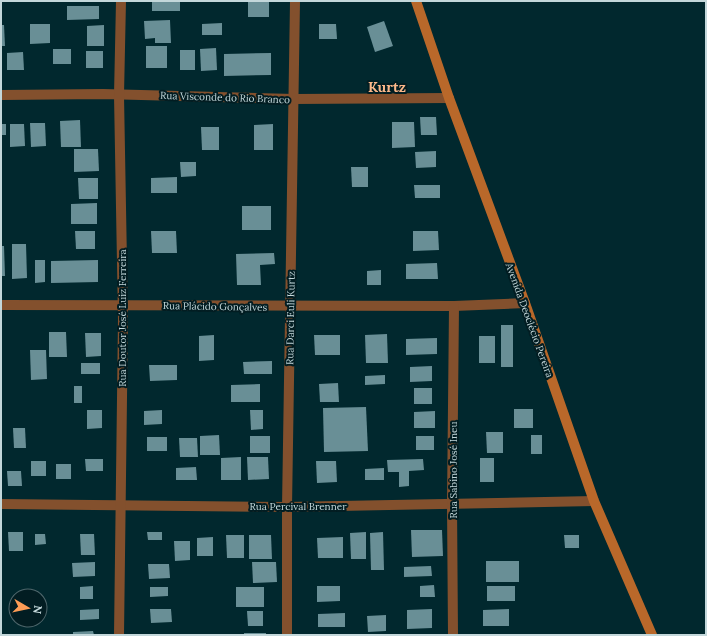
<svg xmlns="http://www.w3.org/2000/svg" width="707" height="636" viewBox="0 0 707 636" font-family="Lora,serif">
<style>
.building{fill:#698f96}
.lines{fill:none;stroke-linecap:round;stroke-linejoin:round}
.street{stroke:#83502d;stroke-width:10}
.secondary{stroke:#b9682a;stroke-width:10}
.labels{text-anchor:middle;stroke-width:4;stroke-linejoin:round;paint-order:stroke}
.street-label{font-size:10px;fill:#c3d7da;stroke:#021d22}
.district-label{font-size:14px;font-weight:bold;fill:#fbb789;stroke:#021d22}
</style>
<rect width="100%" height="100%" fill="#01282e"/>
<g class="building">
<rect x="152" y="1" width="28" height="10"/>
<rect x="248" y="1" width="21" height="16"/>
<polygon points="67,6 99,6 99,19 67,20"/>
<polygon points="170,20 171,43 155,43 155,38 145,39 144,21"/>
<polygon points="384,21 393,46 375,52 367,27"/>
<polygon points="222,23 222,35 202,35 202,24"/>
<polygon points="30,24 50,24 50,43 30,44"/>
<polygon points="319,24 336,24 337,39 319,39"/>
<polygon points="1,25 4,25 5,46 1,46"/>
<polygon points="104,25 104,46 87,46 87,26"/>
<rect x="146" y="46" width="21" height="22"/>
<polygon points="216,48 217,70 201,71 200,49"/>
<rect x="53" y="49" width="18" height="15"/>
<rect x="180" y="50" width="15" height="20"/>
<rect x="86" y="51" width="17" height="17"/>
<polygon points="23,52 24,70 7,70 7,53"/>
<polygon points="271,53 271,75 224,76 224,54"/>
<polygon points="420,117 436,117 437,135 421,135"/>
<polygon points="80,120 81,147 61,147 60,121"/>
<polygon points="392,122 414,122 415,147 392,148"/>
<polygon points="30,123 45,123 46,146 31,147"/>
<rect x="1" y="124" width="5" height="11"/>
<polygon points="10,124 24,124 25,146 10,147"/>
<polygon points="273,124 273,150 254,150 254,125"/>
<polygon points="201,127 219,127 219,150 202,150"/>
<polygon points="74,149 98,149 99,171 74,172"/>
<polygon points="436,151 436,167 416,168 415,152"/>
<polygon points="180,162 196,162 196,176 181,177"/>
<polygon points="351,167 368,167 368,187 352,187"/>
<polygon points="177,177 177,193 151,193 151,178"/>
<polygon points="78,178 98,178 98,199 79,199"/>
<polygon points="414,185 440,185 440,198 415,198"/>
<polygon points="97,203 97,224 71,224 71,204"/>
<rect x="242" y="206" width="29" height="24"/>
<polygon points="75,231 95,231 95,249 76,249"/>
<polygon points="151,231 176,231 177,253 152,253"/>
<polygon points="413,231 438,231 439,250 413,251"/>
<polygon points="12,244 26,244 27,278 12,279"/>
<polygon points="1,246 4,246 5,276 1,276"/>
<polygon points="274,253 275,264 260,265 261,285 237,285 236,254"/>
<polygon points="35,260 45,260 45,282 35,283"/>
<polygon points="98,260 98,282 51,283 51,261"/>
<polygon points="437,263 438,279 406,279 406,264"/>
<polygon points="381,270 381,285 367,285 367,271"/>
<rect x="501" y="325" width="12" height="42"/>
<polygon points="49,332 66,332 67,357 49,357"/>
<polygon points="85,333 101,333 101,356 86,357"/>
<polygon points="387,334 388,363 366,363 365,335"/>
<polygon points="214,335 214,360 199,361 199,336"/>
<polygon points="314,335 340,335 340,355 315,355"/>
<rect x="479" y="336" width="16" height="27"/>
<polygon points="437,338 437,354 406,355 406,339"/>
<polygon points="30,350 46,350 47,379 31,380"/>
<polygon points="272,361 272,374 244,374 243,362"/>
<rect x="81" y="363" width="19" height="11"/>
<polygon points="149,365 177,365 177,380 150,381"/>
<polygon points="432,366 432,381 410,382 410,367"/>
<polygon points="385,375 385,384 365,385 365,376"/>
<polygon points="338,383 339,402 320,402 319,384"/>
<polygon points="260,384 260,402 231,402 231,385"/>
<rect x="74" y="386" width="8" height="17"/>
<rect x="414" y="388" width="18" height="16"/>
<polygon points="366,407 368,451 324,452 323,408"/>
<rect x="514" y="409" width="19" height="19"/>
<polygon points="87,410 102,410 102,428 87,429"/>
<polygon points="162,410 162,424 144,425 144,411"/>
<polygon points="250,410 263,410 263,429 251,430"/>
<polygon points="435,411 435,428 414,428 414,412"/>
<polygon points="13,428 25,428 26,448 14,448"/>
<polygon points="486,432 503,432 503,453 487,453"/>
<polygon points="219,435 220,455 200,455 200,436"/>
<rect x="531" y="435" width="11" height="19"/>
<rect x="250" y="436" width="20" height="17"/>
<rect x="416" y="436" width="18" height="14"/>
<rect x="147" y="437" width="20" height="14"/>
<polygon points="179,438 197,438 198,457 180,457"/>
<polygon points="241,457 241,480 221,480 221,458"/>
<polygon points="247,457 268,457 269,479 248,480"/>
<rect x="480" y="458" width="14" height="24"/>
<polygon points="85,459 103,459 103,471 86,471"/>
<polygon points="423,459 424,470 409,471 409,486 399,487 399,472 388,472 387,460"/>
<rect x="31" y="461" width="15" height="15"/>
<polygon points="316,461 336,461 337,482 317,483"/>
<rect x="56" y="464" width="15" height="15"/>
<polygon points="196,467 197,480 176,480 176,468"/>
<polygon points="384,468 384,480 365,480 365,469"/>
<polygon points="7,471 21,471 22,486 8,486"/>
<polygon points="411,530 442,530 443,556 412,557"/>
<polygon points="8,532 23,532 23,551 9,551"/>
<polygon points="147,532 162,532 162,540 148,540"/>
<polygon points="366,532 366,559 351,559 350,533"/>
<polygon points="383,532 384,570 371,570 370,533"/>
<polygon points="35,534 45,534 46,544 35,545"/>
<polygon points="80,534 94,534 95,555 81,555"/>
<polygon points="226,535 244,535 244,558 227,558"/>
<polygon points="249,535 271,535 272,559 249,559"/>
<polygon points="564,535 579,535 579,548 565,548"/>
<polygon points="213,537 213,556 197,556 197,538"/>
<polygon points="343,537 343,558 318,558 317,538"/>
<polygon points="174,541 190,541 190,560 175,561"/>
<rect x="486" y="561" width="33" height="21"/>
<polygon points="95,562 95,576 73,577 72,563"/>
<polygon points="252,562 276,562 277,582 253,583"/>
<polygon points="148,564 169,564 170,578 149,579"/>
<polygon points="431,566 432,576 404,577 404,567"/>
<polygon points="434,585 435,597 420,597 420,586"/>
<polygon points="93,586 93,599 80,599 80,587"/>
<polygon points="317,586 340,586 340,601 317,602"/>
<rect x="487" y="586" width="28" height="15"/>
<polygon points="150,587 168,587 168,596 150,597"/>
<rect x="236" y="587" width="28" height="20"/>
<polygon points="99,609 99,619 80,620 80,610"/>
<polygon points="150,609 171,609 172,622 151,623"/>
<polygon points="432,609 432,628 407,629 407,610"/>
<polygon points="509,609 509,626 483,626 483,610"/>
<polygon points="247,611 263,611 263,626 248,626"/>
<polygon points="345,613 345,627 318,627 318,614"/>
<polygon points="386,615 386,631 368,632 367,616"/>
<polygon points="93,631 94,635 73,635 73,632"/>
<rect x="244" y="633" width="22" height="2"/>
</g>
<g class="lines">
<g class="street">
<polyline points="1,95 103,94 294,99 449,98"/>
<polyline points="1,305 454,306 525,303"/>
<polyline points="1,504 287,507 594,501"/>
<polyline points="119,635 123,319 119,95 121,1"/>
<polyline points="287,635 287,507 295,1"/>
<polyline points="453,635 452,504 454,306"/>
</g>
<polyline class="secondary" points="416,1 449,98 525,303 594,501 652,635"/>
</g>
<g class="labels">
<g class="street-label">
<text transform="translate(225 97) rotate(2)" y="4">Rua Visconde do Rio Branco</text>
<text transform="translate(215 306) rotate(1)" y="4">Rua Plácido Gonçalves</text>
<text transform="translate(122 318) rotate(-90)" y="4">Rua Doutor José Luiz Ferreira</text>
<text transform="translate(290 318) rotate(-89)" y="4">Rua Darci Euli Kurtz</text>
<text transform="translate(530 320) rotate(70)" y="4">Avenida Deoclécio Pereira</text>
<text transform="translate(453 470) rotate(-90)" y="4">Rua Sabino José Ineu</text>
<text x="298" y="510">Rua Percival Brenner</text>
</g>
<g class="district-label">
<text x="387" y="92">Kurtz</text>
</g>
</g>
<rect width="707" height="636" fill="none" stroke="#c3d7da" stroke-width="4"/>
<g transform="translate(28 608) rotate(99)"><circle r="19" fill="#021d22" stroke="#4f676c"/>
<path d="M0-3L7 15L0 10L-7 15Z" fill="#fd9c56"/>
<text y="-6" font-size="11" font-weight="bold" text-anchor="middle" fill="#c3d7da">N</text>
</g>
</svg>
